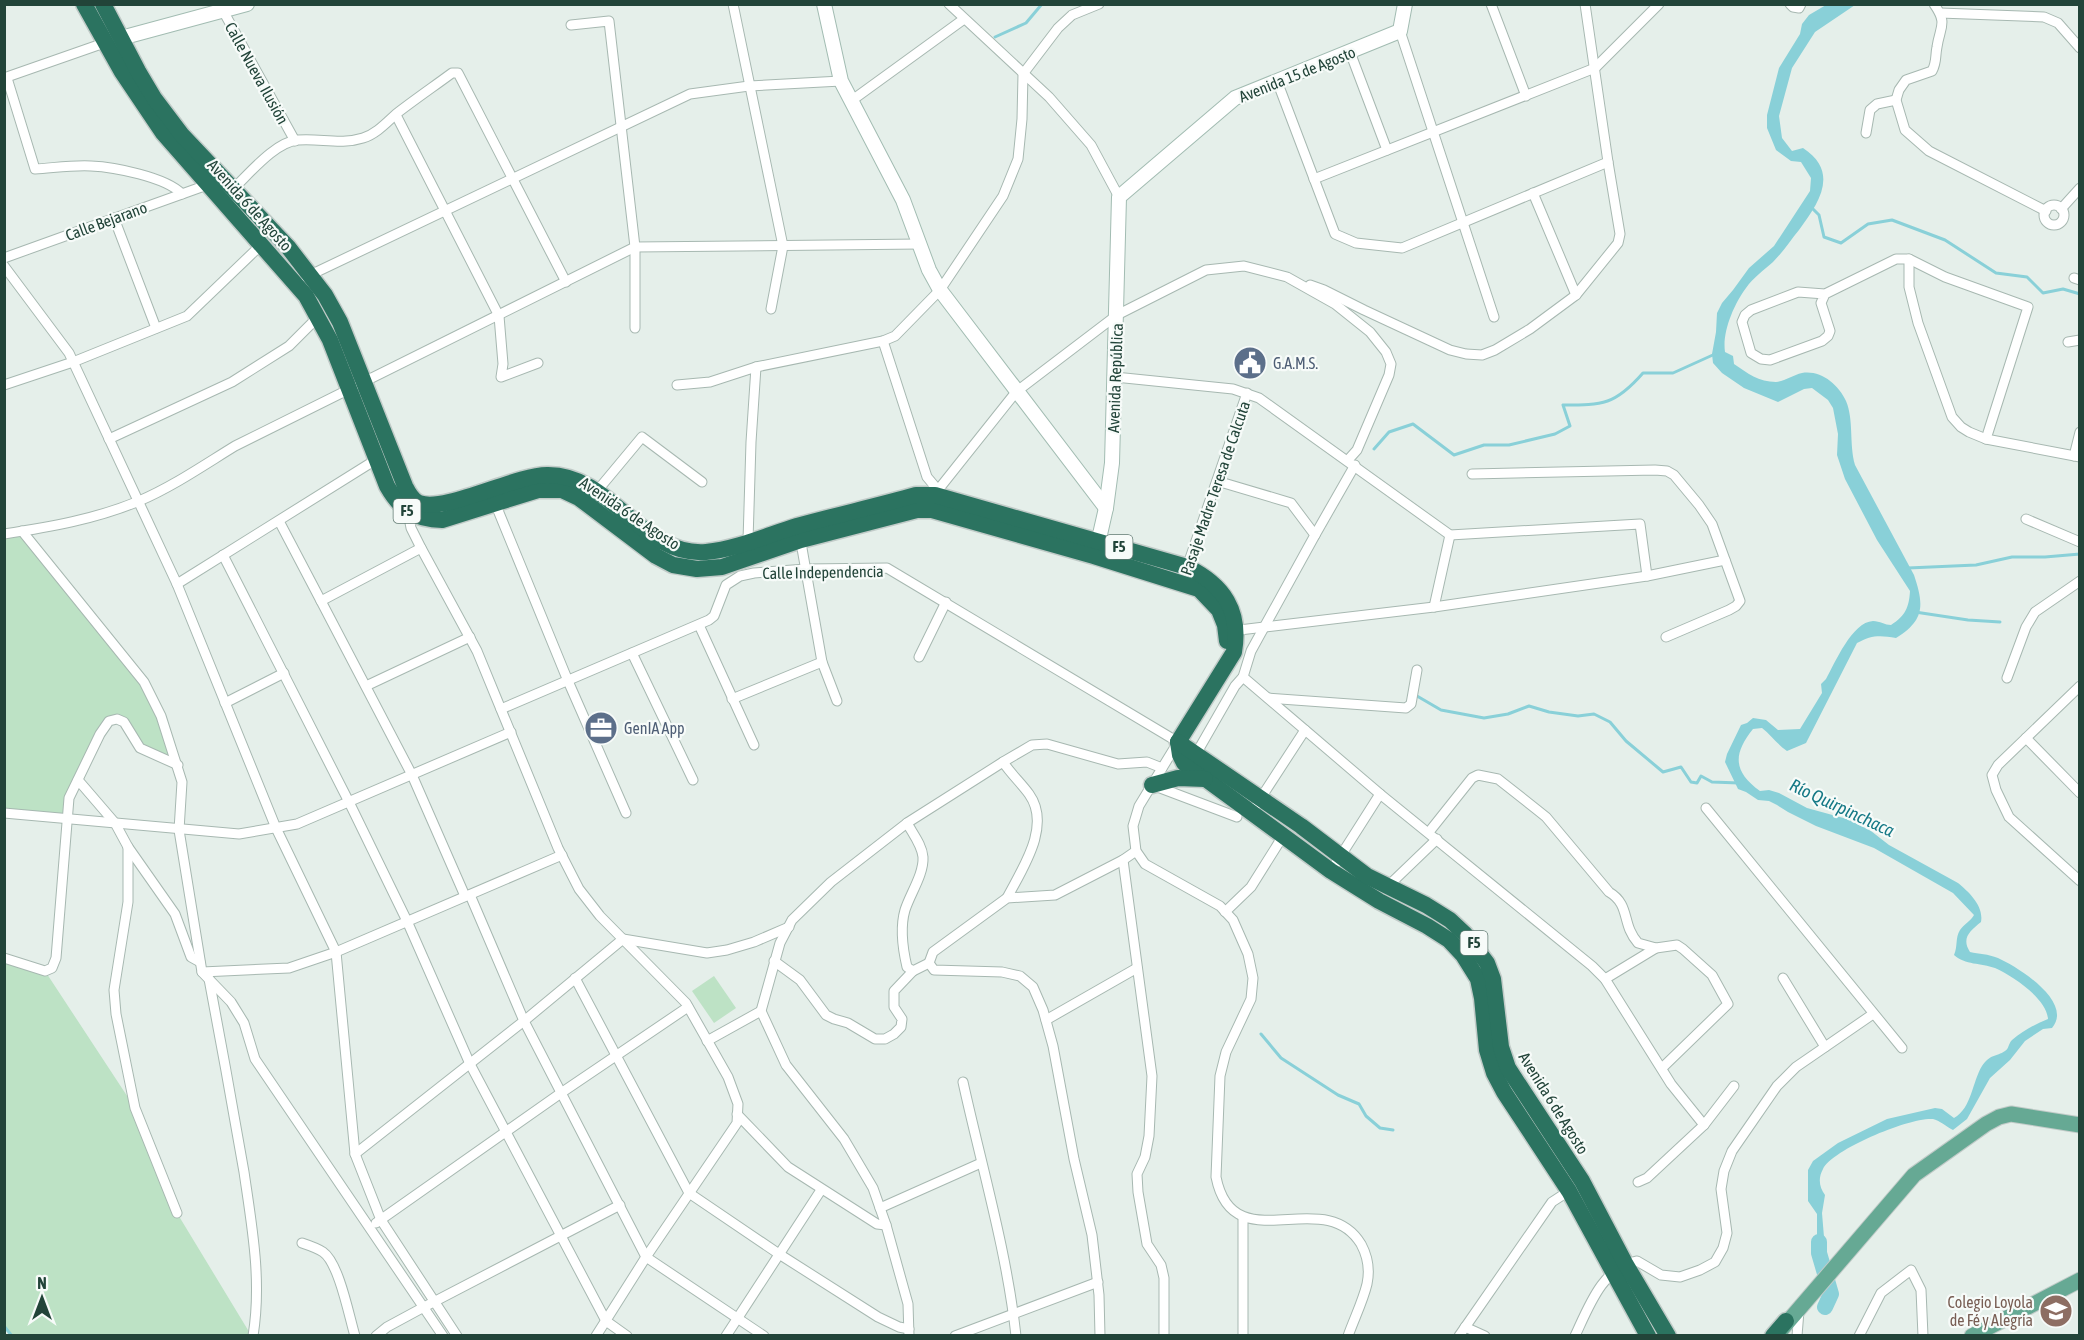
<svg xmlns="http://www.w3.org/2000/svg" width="2084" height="1340" viewBox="0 0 2084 1340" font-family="'Asap Condensed',sans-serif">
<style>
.green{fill:#bde2c5}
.water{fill:#89d0d8}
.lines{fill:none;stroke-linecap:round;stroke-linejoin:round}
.stream{stroke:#89d0d8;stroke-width:3}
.river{stroke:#89d0d8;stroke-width:16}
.street-casing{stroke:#a7b8b1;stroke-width:11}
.secondary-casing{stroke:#a2bcb2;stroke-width:16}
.primary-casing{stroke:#c1cbc8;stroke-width:17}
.highway-casing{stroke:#c1cbc8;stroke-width:19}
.street{stroke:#fff;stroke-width:9}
.secondary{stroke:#fff;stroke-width:14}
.primary{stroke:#66a994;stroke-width:15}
.highway{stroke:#2b7360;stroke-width:16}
.labels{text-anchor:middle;stroke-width:4.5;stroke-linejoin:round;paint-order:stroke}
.shield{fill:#f7fbf9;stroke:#627b73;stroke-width:1.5}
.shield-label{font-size:15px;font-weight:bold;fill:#224439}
.street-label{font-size:16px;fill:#224439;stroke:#f7fbf9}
.service-label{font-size:16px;fill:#4e5e75;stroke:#f7fbf9;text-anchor:start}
.education-label{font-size:16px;fill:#785e54;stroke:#f7fbf9;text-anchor:end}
.water-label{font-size:18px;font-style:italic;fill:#167986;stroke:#f7fbf9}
</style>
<rect width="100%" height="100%" fill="#e5efea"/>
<g class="green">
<polygon points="22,531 144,682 178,765 151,754 124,722 109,721 78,780 67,819 5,813 5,534"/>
<polygon points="4,958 45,971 135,1108 177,1213 251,1335 12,1336 4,1326"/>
<polygon points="714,976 736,1008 714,1023 692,991"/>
</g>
<path class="water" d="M1826,5H1855L1815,32L1792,68L1779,116L1782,138L1792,151L1803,148C1840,172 1819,203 1799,230C1790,241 1783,252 1773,262C1764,270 1753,278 1746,288C1734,304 1722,332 1725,352L1733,356L1734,364C1747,373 1759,382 1776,382C1785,381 1793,375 1802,373C1821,370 1838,384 1846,401C1854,420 1849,444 1855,465L1914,575C1924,605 1925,620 1896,638C1880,635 1871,635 1857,643L1806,743L1787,751C1777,744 1771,735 1762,728L1753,729C1732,755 1734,772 1760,791L1769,790L1779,793L1807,808L1847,819L1871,831L1889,845L1958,883C1969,892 1984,906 1981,922C1970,931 1961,938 1970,952C1979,954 1988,954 1998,958C2018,967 2074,1002 2052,1028L2043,1029L2025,1041L2010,1060L1990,1078L1967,1119L1953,1130C1947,1127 1939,1120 1933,1119C1910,1117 1833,1149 1823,1169C1818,1178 1819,1187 1825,1195L1822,1213L1826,1261L1819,1268L1817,1250V1214L1808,1201V1170L1813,1161L1838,1143L1887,1119L1935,1108L1942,1109L1954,1118C1972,1108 1972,1082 1982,1066C1990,1054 1996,1057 2005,1051C2009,1049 2008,1044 2012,1040C2023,1031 2035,1024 2048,1019C2047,999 2013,976 1995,968C1981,963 1965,965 1954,955C1958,946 1955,938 1960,930C1964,924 1971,921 1974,915L1953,893L1874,848L1816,826L1788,812L1777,805L1769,801L1758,800L1746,792L1738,789L1725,762L1727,754L1741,725L1747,723L1753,718L1766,720L1778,730L1800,729L1822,693L1821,684L1826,679C1835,663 1852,622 1873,621C1880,621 1885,625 1891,625C1905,616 1909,608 1910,591L1877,540L1845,479L1837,455L1838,434L1833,408L1828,400L1812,388L1804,389L1778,402L1744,388L1722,373L1713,363L1712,354L1716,332L1717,313L1722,303L1733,290L1749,268L1774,246L1810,191L1811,178L1801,162L1791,161L1776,150L1767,128V115L1779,68L1800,34L1802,24L1809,15Z"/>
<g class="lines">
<g class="stream">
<polyline points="995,37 1026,23 1042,4"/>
<polyline points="1812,208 1819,215 1824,237 1841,243 1868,224 1892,220 1945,240 1996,273 2027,277 2043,293 2063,289 2080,294"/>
<path d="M1374,449L1389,432L1413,424L1454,455L1484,445H1509L1555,434L1570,426L1563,405C1603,405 1615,405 1643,373H1673L1715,354"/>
<polyline points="1908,568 1976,565 2012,557 2045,557 2080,554"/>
<polyline points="1915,612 1968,620 2000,622"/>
<polyline points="1417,696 1441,710 1484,718 1508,714 1529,706 1549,712 1578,716 1594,714 1610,722 1626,741 1663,772 1681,767 1691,782 1697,783 1701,776 1712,782 1739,783"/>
<polyline points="1261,1034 1281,1058 1338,1095 1359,1104 1366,1116 1380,1128 1393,1130"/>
<polyline points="4,1326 12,1336"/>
</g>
<polyline class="river" points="1819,1242 1819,1253 1831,1294 1825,1307"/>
<defs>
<g id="street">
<polyline points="733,4 783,246 771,309"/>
<polyline points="949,4 1049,97 1091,145 1119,197"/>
<polyline points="1491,4 1526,96"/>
<polyline points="1790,4 1793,7 1799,8 1801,4"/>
<path d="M1934,4C1948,24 1940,26 1937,47C1935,56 1937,62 1932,71L1906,80L1899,90L1896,100L1905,130L1929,151L2046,211"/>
<polyline points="221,7 295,141"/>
<polyline points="1940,13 2044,17 2058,23 2080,48"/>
<polyline points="571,25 609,21 635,247 635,328"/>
<polyline points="1400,31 1494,317"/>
<polyline points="1350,52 1387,150"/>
<polyline points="4,78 107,42"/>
<path d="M7,78L35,169C53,168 72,165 91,166C114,167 166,177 182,194"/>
<polyline points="1277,81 1335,234 1356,243 1402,248 1608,162 1585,4"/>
<polyline points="851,101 964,19"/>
<polyline points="396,115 499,316 503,364 501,377 538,363"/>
<polyline points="1866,133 1870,110 1877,104 1896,100"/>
<polyline points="1314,179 1595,68 1659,4"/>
<path d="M233,189C250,173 275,142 298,140C320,138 341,145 363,138C376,134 386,123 396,114C414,100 433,87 452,73H458L566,282"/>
<polyline points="1533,193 1576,295"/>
<circle cx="2054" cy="215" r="10"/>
<polyline points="2061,209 2080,188"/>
<polyline points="114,218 156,328"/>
<polyline points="4,258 207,185"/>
<polyline points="1909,259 1909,287 1918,323 1952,417 1961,427 1969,432 1986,439 2080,457"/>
<polyline points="4,266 69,353 177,584 276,828 336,952 355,1154 381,1220 457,1336"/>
<polyline points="306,277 690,94 749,86 841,81"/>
<polyline points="2074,278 2080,280"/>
<polyline points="1310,285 1324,290 1364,310 1450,350 1466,354 1482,355 1495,350 1530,329 1576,295 1618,243 1620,234 1608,162"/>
<polyline points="1825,294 1821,303 1830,331 1828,336 1822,341 1770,360 1761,359 1751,353 1742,322 1745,315 1751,310 1798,292 1825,294 1896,259 1909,259 1945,277 2028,307 1986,439"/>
<polyline points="883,341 927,477 938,490"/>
<polyline points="2068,342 2080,340"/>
<polyline points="1115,377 1233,389 1259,398 1450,535 1640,524 1647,576"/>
<polyline points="4,385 73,362 187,316 262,244"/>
<polyline points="677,385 710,382 756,367 883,341 895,336 940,290 1003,196 1018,159 1022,119 1023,74 1058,28 1072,15 1099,4"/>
<polyline points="109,439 232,382 289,346 318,317"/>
<polyline points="2074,456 2080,432"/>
<polyline points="1472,474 1655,470 1667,471 1674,475 1699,505 1712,524 1740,601 1736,606 1729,610 1666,637"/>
<polyline points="597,491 642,437 702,482"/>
<polyline points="935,497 938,490 1016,392 1117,315 1206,270 1244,266 1287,277 1335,304 1370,332 1386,352 1391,364 1389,375 1357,450 1348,460"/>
<polyline points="495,503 568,681 626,813"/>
<polyline points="408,512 411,528 421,548 477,651 558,848 579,889 600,916 686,1003 728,1077 738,1104 737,1123 646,1257 596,1336"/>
<polyline points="2026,519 2080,542"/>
<polyline points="279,521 321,601"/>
<polyline points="22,531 144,682 161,716 182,782 179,830 202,972 231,1002 244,1023 255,1059 443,1336"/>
<path d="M4,534C50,527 96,519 139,501C172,487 204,465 235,446L635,247L920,244"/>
<polyline points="1315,535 1355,465"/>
<polyline points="800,537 822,662 837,701"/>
<polyline points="748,541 751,442 756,367"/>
<polyline points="421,548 321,601 412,775 465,896"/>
<polyline points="223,555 349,802 407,921 470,1064 606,1321 627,1336"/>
<polyline points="1186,570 1247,393"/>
<polyline points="177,584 377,459"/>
<polyline points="1434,607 1450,535"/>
<polyline points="699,625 754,745"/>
<polyline points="1231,631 1434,607 1647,576 1725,560"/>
<polyline points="632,653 693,780"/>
<polyline points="919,657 946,602"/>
<polyline points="1243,677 1380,794 1592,966 1605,979 1671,1084 1704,1125"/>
<polyline points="2007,678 2026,627 2035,612 2080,581"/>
<polyline points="366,686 470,637"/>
<polyline points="2080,686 1998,765 1992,775 1996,790 2009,817 2080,881"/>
<polyline points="1268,698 1406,708 1411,704 1417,670"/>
<polyline points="732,699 822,662"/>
<polyline points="225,703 284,673"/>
<path d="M501,709L709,620L714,616L726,585L740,576L754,573L806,569L887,568L1178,742L1139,806L1133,826L1136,851L1145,864L1220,906L1233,920L1248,954L1253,978L1251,999L1226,1052L1220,1076L1216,1177C1233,1263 1324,1183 1361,1244C1368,1257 1370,1270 1367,1284C1363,1301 1354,1319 1348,1336"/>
<polyline points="2026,738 2080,793"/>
<polyline points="1196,754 1235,686 1243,677 1251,651 1315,535 1291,503 1217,481"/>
<path d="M1003,762C1011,774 1021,783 1029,794C1052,826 1022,869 1007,898"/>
<polyline points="78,780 115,823 128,847 175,914 191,957 200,962"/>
<polyline points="1155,786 1237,817"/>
<polyline points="1706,808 1902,1048"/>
<polyline points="4,813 239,834 297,824 511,732"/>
<polyline points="1251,813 1305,730"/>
<path d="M907,823C913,834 922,845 923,857C924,874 910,894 905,910C900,927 903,950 907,967L913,971L929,963"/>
<path d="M1429,832L1472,778L1478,775L1498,779L1536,809L1546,817L1609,892C1631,905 1621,924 1638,943L1656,948L1677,945L1683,949L1712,975L1728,1004L1662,1068"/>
<polyline points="128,847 128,902 114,990 116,1014 135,1108 177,1213"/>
<polyline points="1123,860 1152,1076 1149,1136 1145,1157 1137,1174 1138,1192 1147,1244 1161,1265 1164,1278 1164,1336"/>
<polyline points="1331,871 1380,794"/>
<polyline points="1386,888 1437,839"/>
<polyline points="470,895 524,1021 646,1257 764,1336"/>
<polyline points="1225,912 1251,887 1283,836"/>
<polyline points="4,958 45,971 52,968 56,958 69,798 100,734 109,721 117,719 124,722 140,748 178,765"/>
<polyline points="774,961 800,980 826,1015 834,1019 848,1023 875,1039 885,1039 894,1034 901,1027 902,1019 894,1007 894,991 913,971"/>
<polyline points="202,972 289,968 336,952 562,855"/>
<polyline points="575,978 689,1193 779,1254 878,1317 899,1327 909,1329"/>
<polyline points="1783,978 1825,1047"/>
<path d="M209,979C221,1043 233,1108 244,1172C252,1227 262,1281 253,1336"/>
<polyline points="1605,979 1656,948"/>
<polyline points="761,1011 780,943 792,920 831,882 907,823 1003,762 1032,745 1047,744 1118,764 1147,762 1162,768"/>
<polyline points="1046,1020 1137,968"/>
<polyline points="707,1041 761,1011 786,1065 844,1139 873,1188 886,1225 908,1304 909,1336"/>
<path d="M963,1082C981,1164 1007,1252 1016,1336"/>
<polyline points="737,1114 788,1167 877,1224 886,1225"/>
<polyline points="355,1154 524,1021 623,939 707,953 727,950 754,942 789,927"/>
<polyline points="1638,1182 1647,1178 1704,1125 1734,1086"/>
<polyline points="880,1208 981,1163"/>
<polyline points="376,1223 561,1093 688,1007"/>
<path d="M302,1243C308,1245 317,1248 323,1252C339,1263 349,1316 355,1336"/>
<polyline points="1465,1327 1485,1336"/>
<polyline points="376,1336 387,1327 424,1307 620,1205"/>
<polyline points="726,1336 821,1190"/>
<polyline points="955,1336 1098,1282"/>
<polyline points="1100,1336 1099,1295 1092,1235 1074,1159 1053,1046 1043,1010 1033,987 1020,976 1002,972 934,970 929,963 933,952 1007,898 1055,895 1123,860 1136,851"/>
<polyline points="1243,1336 1243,1217"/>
<polyline points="1459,1336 1552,1202 1569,1191"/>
<path d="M1575,1336C1589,1306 1603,1267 1637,1261L1661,1275L1680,1277L1700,1270L1715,1262L1723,1248L1727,1233L1721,1189L1724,1171L1732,1151L1777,1086L1796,1067L1873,1014"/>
<polyline points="1797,1336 1799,1311"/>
<polyline points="1859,1336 1881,1293 1911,1270 1921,1290 1923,1336"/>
</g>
<g id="secondary">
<polyline points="824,4 841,81 903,200 929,270 940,290 1106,508"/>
<polyline points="121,38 247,4"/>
<polyline points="1096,552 1106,508 1112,463 1119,197 1235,98 1400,31 1405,4"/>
</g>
<g id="primary">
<polyline points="1780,1331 1914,1175 1986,1124 1999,1117 2011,1114 2080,1125"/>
<polyline points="1972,1336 2080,1280"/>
</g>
<g id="highway">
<path d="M84,4L122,72L163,133L306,296L330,340L387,486C400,509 415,520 442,520L538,490H562L579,498L656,556L673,565L697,569L722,567L801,540L917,510H932L1094,556L1199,589L1219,610L1225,625L1227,641"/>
<path d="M103,4L138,71L154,98L182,135L288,247L325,295L340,322L405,486C408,492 412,500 419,503C445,513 515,475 547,475C612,474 641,557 706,552C737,549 768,535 797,526C837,515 877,506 916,495H935L1187,567C1224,585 1241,611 1234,652L1178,742L1180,755L1184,763L1331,871L1379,901L1427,926L1449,940L1463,955L1478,979L1482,998L1487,1050L1494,1073L1504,1092L1569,1191L1648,1336"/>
<polyline points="1178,742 1301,826 1367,876 1426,905 1450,920 1465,934 1487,963 1493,979 1501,1047 1508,1068 1582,1181 1625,1263 1668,1336"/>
<polyline points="1152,785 1178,778 1205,779"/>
<polyline points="1773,1336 1786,1321"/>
</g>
</defs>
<use href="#street" class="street-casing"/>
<use href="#secondary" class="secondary-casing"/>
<use href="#primary" class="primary-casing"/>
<use href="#highway" class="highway-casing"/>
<use href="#street" class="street"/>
<use href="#secondary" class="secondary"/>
<use href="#primary" class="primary"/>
<use href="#highway" class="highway"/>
</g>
<defs>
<symbol id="civic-disc" viewBox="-11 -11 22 22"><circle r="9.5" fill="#5c6f8a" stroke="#f7fbf9"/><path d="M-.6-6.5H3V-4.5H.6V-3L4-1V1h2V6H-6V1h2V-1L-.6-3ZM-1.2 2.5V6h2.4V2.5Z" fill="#fff"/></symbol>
<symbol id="office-disc" viewBox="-11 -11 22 22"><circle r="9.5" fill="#5c6f8a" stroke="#f7fbf9"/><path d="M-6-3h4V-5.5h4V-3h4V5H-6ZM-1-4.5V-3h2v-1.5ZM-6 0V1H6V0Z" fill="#fff"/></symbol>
<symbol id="school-disc" viewBox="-11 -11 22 22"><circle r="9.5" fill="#8d6e63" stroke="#f7fbf9"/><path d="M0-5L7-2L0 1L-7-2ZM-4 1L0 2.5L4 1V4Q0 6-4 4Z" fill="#fff"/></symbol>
</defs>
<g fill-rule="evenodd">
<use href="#civic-disc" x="1231" y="344" width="38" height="38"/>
<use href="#office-disc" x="582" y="709" width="38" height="38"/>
<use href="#school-disc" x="2037" y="1292" width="38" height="38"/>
</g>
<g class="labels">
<g class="shield">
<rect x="393.5" y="499" width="27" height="24" rx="4.5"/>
<rect x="1105.5" y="535" width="27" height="24" rx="4.5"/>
<rect x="1460.5" y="931" width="27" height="24" rx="4.5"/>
</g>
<g class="shield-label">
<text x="407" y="516">F5</text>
<text x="1119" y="552">F5</text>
<text x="1474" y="948">F5</text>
</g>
<g class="street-label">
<text transform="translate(257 73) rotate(61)" y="6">Calle Nueva Ilusión</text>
<text transform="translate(1297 74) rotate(-22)" y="6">Avenida 15 de Agosto</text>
<text transform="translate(250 205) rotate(48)" y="6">Avenida 6 de Agosto</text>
<text transform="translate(106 221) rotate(-20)" y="6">Calle Bejarano</text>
<text transform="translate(1115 378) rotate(-88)" y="6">Avenida República</text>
<text transform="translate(1215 488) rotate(-71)" y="6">Pasaje Madre Teresa de Calcuta</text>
<text transform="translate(630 513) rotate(34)" y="6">Avenida 6 de Agosto</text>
<text transform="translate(823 572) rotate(-1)" y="6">Calle Independencia</text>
<text transform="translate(1554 1103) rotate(58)" y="6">Avenida 6 de Agosto</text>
</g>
<g class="service-label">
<text x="1273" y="369">G.A.M.S.</text>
<text x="624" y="734">GenIA App</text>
</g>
<g class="education-label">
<text x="2033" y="1308">Colegio Loyola<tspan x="2033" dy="18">de Fé y Alegría</tspan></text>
</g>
<g class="water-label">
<text transform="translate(1842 808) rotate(25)" y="6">Río Quirpinchaca</text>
</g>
</g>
<rect width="2084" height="1340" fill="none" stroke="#224439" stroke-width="12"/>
<g transform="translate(42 1298)" stroke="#f7fbf9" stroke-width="4.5" paint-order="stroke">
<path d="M0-4.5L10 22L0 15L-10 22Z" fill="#224439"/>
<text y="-9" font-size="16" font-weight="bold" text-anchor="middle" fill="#224439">N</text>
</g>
</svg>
